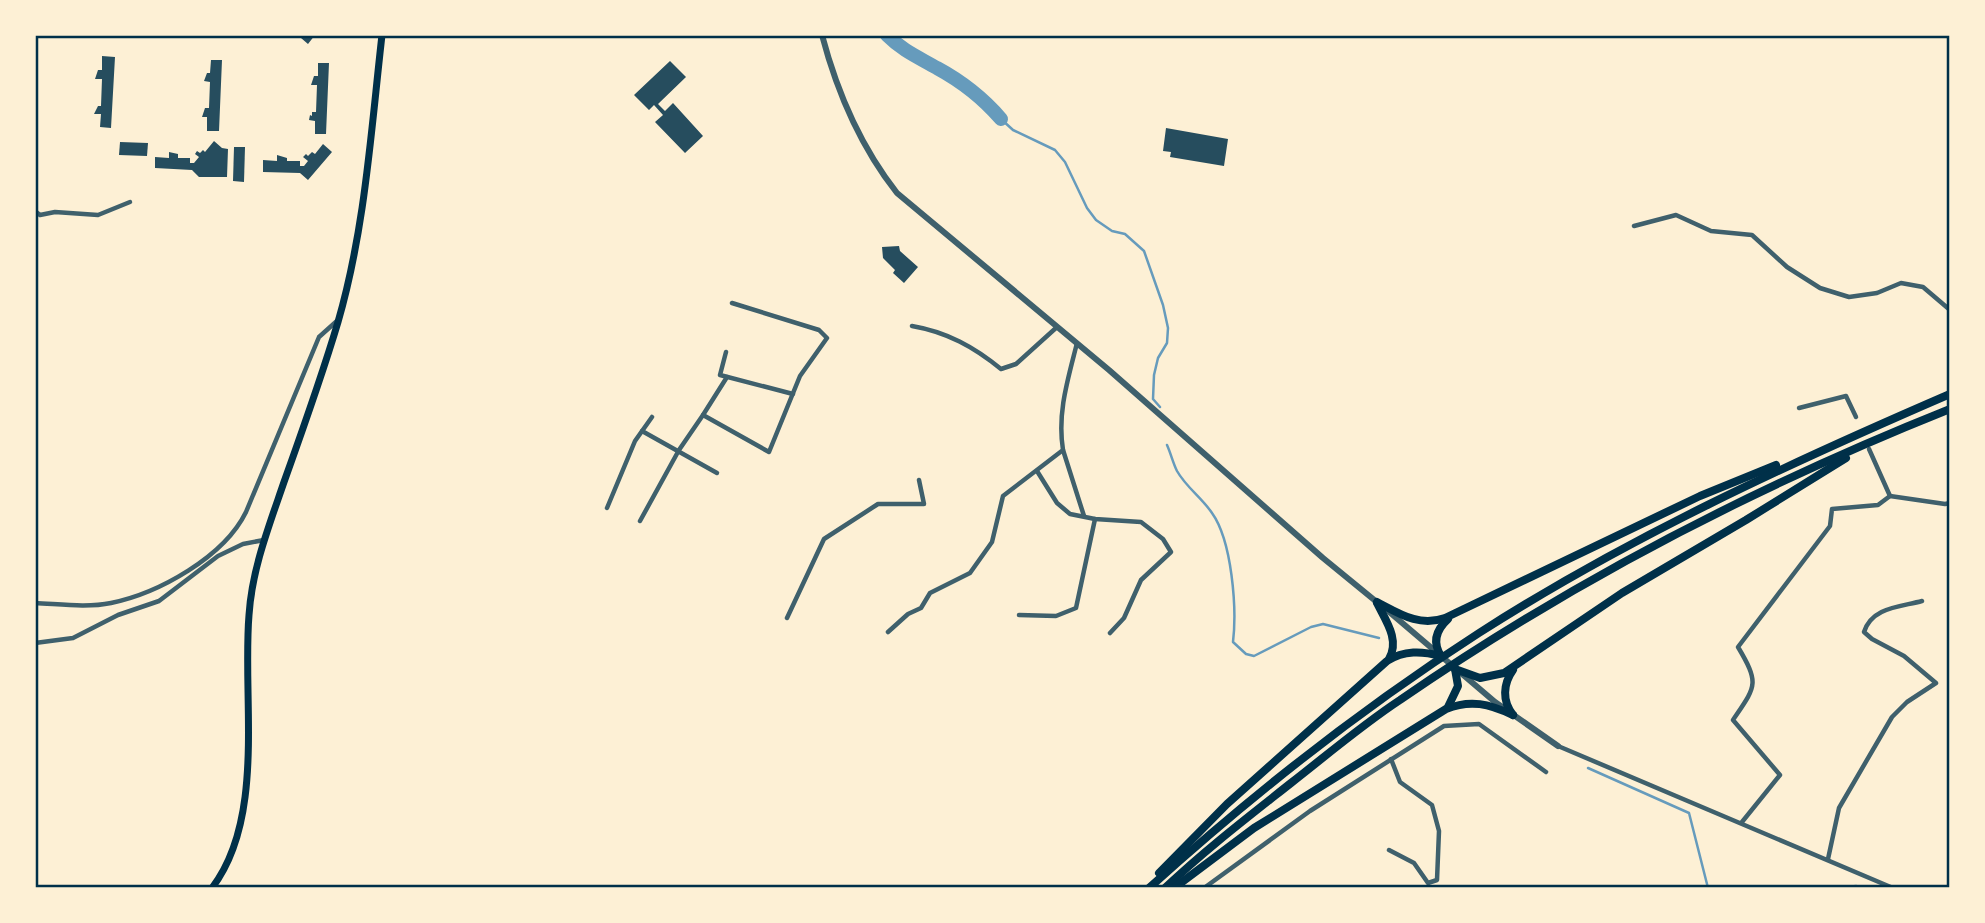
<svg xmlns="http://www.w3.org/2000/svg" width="1985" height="923" viewBox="0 0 1985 923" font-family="Raleway,sans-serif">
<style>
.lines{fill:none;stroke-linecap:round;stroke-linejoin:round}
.stream{stroke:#669bbc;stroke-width:2.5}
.river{stroke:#669bbc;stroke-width:14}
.building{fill:#264d5e}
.minor{stroke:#3f606c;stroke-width:4.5}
.tertiary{stroke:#3f606c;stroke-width:6}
.secondary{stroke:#003049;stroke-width:7}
.trunk{stroke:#003049;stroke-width:8}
.neatline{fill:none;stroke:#003049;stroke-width:2.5}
</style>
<rect width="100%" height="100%" fill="#fdf0d5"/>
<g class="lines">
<g class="stream">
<polyline points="1001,119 1013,130 1055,150 1065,162 1087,208 1096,220 1112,231 1125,234 1144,251 1163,305 1168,328 1167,343 1158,358 1154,375 1153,399 1160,407"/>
<path d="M1167,445C1171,454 1173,463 1177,471C1186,487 1202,498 1212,513C1232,541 1237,608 1233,642L1246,654L1254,656L1311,627L1323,624L1379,638"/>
<polyline points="1588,768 1689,813 1708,888"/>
<polyline points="1837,888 1856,886 1864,888"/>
</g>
<path class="river" d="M887,35C903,51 918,57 937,68C961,81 983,98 1001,119"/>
</g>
<g class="building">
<polygon points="264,35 315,35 308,44 301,38 264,37"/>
<polygon points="102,56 115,57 111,128 100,127 101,114 94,114 98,106 101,106 102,79 95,79 98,70 102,70"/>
<polygon points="211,60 222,60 219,131 207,131 207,117 202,117 205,108 209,108 210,82 204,81 207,73 210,73"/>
<polygon points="670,61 686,77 658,104 665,111 673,103 703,136 685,153 655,122 663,115 654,105 649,110 634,95"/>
<polygon points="318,63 329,63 326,134 315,134 315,121 309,120 310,115 312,116 312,112 316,112 317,85 311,85 314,76 318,76"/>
<polygon points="1166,128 1228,139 1224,166 1170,157 1171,152 1163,151"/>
<polygon points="214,141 222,148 228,149 227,177 199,177 192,170 155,168 155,157 169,158 169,152 178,154 178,158 190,158 190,163 194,163 199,157 195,154 197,151 200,153 203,150 205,152"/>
<polygon points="120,142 148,143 147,156 119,155"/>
<polygon points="323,144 332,152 308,180 300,173 263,172 263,160 277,161 277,155 287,158 287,161 300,161 300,166 304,166 308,161 303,157 306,154 308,156 312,152 315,154"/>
<polygon points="234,147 245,147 244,182 233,181"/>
<polygon points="899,246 900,251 918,267 904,283 893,273 895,270 883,258 882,247"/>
</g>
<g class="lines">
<g class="minor">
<polyline points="35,211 40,215 55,212 98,215 130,202"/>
<polyline points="1634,226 1676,215 1711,231 1752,235 1787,267 1820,288 1849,297 1877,293 1901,283 1923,287 1950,310"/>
<path d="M912,326C947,332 974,347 1001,369L1016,364L1057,327"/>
<polyline points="726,352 720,375 793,394"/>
<polyline points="1799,408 1846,396 1856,417"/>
<polyline points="703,415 727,377"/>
<polyline points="642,431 717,473"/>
<polyline points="1869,449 1890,496"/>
<polyline points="1063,450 1084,516"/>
<polyline points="1037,471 1057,503 1070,514 1095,519 1141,522 1163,539 1171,552 1141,580 1124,618 1110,633"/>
<polyline points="607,508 635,441 652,417"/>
<polyline points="640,521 679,450 703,415 769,452 800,376 827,338 819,330 732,303"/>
<path d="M35,603C59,604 87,608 111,603C159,593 224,557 246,512L319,337L338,320"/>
<polyline points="1019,615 1056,616 1076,608 1095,519"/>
<polyline points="787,618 824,539 878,504 924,504 919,480"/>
<path d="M888,632L908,614L921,608L930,593L970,573L992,542L1003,496L1063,450C1057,413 1068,379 1077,343"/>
<polyline points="35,643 73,638 118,615 159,601 218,556 243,544 264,540"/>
<polyline points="1558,746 1893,888"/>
<path d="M1742,822L1780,775L1733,720C1756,686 1760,684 1738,647L1830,526L1832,509L1878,505L1890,496L1945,504L1950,503"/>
<polyline points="1389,850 1414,863 1428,883 1437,880 1439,831 1432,805 1400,782 1391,759"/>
<path d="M1828,859L1839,808L1892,717L1907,702L1936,683L1904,656L1872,639L1864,632C1872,607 1900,607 1922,601"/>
<polyline points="1204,888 1310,811 1444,726 1479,724 1546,772"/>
</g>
<g class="tertiary">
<path d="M822,35C837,92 860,146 897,193L1109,370L1323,558L1378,603"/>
<polyline points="1387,610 1495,702 1558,746"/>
</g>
<path class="secondary" d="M212,888C266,817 242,699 249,615C252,569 269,526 284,482C303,429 322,376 338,322C365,229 371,131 382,35"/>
<g class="trunk">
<path d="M1377,602C1400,614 1419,627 1445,618L1700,496L1776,465"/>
<path d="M1377,603C1386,621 1400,640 1389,659"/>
<path d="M1441,656C1432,642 1436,630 1448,619"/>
<polyline points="1455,669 1480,678 1504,673 1622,593 1746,520 1846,458"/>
<path d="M1513,670C1503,684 1502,701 1513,715"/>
<polyline points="1448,707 1458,686 1455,669"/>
<path d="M1159,873L1227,804L1387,661C1404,650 1422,651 1441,656"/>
<path d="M1149,888C1252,795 1362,708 1479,633C1627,538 1788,464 1950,394"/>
<path d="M1165,888C1205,850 1248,817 1291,783C1327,755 1362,725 1400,700C1571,582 1757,486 1950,409"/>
<path d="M1174,888L1254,828L1446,709C1471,699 1489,704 1513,715"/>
</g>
</g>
<rect width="1985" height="923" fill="none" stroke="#fdf0d5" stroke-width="74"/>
<rect x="37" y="37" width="1911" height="849" class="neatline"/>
</svg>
